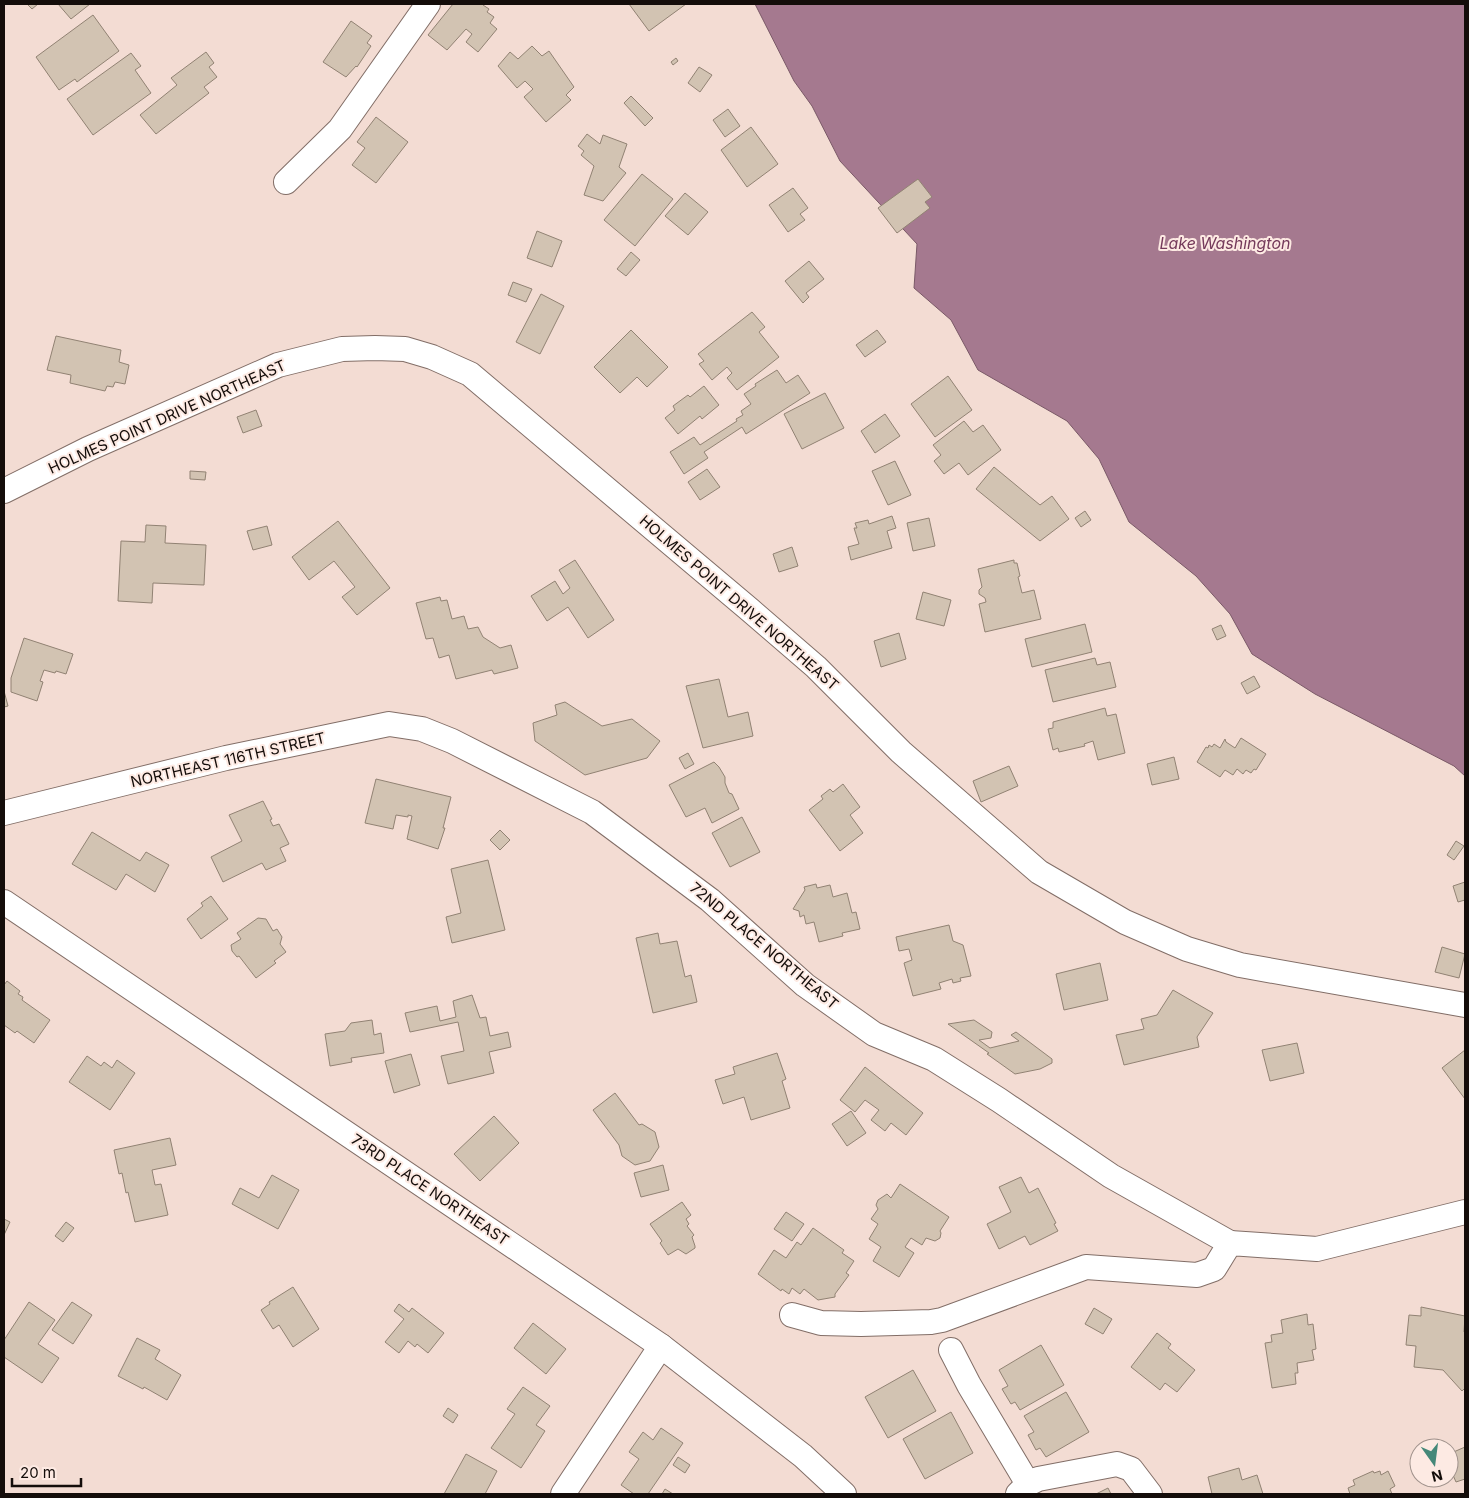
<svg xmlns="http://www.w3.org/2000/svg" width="1469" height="1498" viewBox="0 0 1469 1498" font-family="Inter,sans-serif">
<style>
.water{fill:#a5798f;stroke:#7a5967}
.building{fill:#d2c3b2;stroke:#918273}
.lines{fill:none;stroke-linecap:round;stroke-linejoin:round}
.street-casing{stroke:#826e67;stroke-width:26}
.street{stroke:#fff;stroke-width:24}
.labels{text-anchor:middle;stroke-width:4;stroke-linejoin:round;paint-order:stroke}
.street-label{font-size:15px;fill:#140d0a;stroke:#fdeae3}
.water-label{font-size:16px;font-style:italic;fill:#753a5b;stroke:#fdeae3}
</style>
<rect width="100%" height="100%" fill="#f3dcd3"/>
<polygon class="water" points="755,4 1465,4 1465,776 1454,766 1315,694 1252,654 1230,614 1196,576 1129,522 1099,459 1067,421 978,370 951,320 914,288 917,244 840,161 812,106 794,81"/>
<g class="building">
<polygon points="27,4 38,4 32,9"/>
<polygon points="58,4 90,4 71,19"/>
<polygon points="453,4 484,4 483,5 489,9 487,12 494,17 490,23 497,29 478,52 466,42 472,34 466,29 447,50 428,35"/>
<polygon points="629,4 686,4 649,31"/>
<polygon points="93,15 119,51 77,82 75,79 59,90 36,57"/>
<polygon points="351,21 372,36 367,43 371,46 357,67 356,66 346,77 323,62"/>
<polygon points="532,46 542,56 549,51 574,87 566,95 571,100 546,122 524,97 533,89 525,81 517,88 498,66 510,52 518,59"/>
<polygon points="206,52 214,63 209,67 217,77 204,87 209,93 156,134 140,115 177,85 171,78"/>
<polygon points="131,53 141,66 135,70 151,93 93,135 67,99"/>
<polygon points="676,58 678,61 673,65 671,62"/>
<polygon points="699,67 712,75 700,92 688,83"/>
<polygon points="631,96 653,118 645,126 624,103"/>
<polygon points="728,109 740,126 725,137 713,120"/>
<polygon points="376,117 408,142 376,183 352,165 365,148 357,142"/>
<polygon points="751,127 778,164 747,187 721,150"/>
<polygon points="587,134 600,144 603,135 627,144 619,167 626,173 603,201 584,195 594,166 581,155 584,151 578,146"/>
<polygon points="642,174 673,199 635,246 604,220"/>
<polygon points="918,179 932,197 925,202 930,208 897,233 878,208"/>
<polygon points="793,188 808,208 800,214 805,220 788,232 769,205"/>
<polygon points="685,193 708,212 688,235 665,216"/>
<polygon points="537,231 562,241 552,267 527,258"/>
<polygon points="631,252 640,260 626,276 617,269"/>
<polygon points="809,261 824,279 806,293 809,297 803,303 785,281"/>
<polygon points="513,282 532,289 526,302 508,295"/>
<polygon points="541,294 564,306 540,354 516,342"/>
<polygon points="752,312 765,327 759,332 779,357 737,390 727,378 732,373 727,367 712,380 699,364 704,361 698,354"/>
<polygon points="631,330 668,367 647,387 637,377 620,393 594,367"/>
<polygon points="877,330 886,342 865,357 856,345"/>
<polygon points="56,336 121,350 119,362 129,365 125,384 115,382 113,387 107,386 105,391 70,383 71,375 47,370"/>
<polygon points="777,370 786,383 798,375 810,393 746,434 742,427 704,452 708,458 684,474 670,452 694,437 700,445 737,421 736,419 743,415 741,411 751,404 744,394 756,386 755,384"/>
<polygon points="948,376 972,410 935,437 911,404"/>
<polygon points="704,386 719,405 702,419 700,416 678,434 665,418 675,410 673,406 688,395 690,397"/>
<polygon points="825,393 844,428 802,449 784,414"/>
<polygon points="256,410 262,426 243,433 237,417"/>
<polygon points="885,414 900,436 875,453 861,431"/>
<polygon points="964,421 973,432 983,425 1001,450 968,475 959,463 944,474 934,461 941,455 933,445"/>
<polygon points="895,461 911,495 888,505 872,471"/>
<polygon points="994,467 1040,505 1052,496 1069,519 1040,541 976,489"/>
<polygon points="707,469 720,487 700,500 688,482"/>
<polygon points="190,471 206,472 205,480 190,479"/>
<polygon points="1085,511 1091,520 1081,527 1075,518"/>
<polygon points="892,516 896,528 887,531 892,548 851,560 848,547 859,544 854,528 857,528 855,523 868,520 869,524"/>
<polygon points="929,518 935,546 913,551 907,523"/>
<polygon points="338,521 390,588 357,615 342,597 355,587 334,561 309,580 292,557"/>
<polygon points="146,525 166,526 165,543 206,545 204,585 153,583 152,603 118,601 121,541 145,542"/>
<polygon points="267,526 272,545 253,550 247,531"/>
<polygon points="792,547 798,566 779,572 773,554"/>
<polygon points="575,560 614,620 588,638 568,607 547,621 531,596 555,581 563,594 570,588 559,570"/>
<polygon points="1014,560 1014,563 1017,563 1020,576 1018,577 1022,593 1034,590 1041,619 985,632 979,604 986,602 985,598 979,594 979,590 982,587 978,569"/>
<polygon points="923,592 951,600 944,626 916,619"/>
<polygon points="440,597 441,601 447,600 452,619 464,616 468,629 478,627 483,637 500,648 511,645 518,668 494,674 492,670 456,679 449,655 439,658 433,638 426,639 416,603"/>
<polygon points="1085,624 1092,652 1032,667 1025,639"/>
<polygon points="1221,625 1226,636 1217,640 1212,629"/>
<polygon points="899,633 906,659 881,667 874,641"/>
<polygon points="24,638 73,654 66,674 56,671 55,673 44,670 40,681 43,682 37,701 11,692 11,678"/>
<polygon points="1095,658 1097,665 1110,662 1116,687 1053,702 1045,670"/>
<polygon points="1254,676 1260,687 1247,694 1241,683"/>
<polygon points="719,679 728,717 748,712 753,736 703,748 686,686"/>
<polygon points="4,691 8,706 4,707"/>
<polygon points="565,702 602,726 632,719 660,741 647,758 585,775 535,741 533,723 557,715 555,705"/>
<polygon points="1105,708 1107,716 1116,714 1125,753 1098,760 1093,741 1084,744 1085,746 1059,752 1058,748 1053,750 1048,729 1053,728 1053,722"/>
<polygon points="1241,738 1266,754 1256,770 1254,769 1251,773 1246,770 1243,774 1237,769 1233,775 1225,770 1220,777 1197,762 1206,747 1208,748 1209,745 1212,747 1214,744 1220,748 1225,739 1226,742 1235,748"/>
<polygon points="688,753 694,764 685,769 679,758"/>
<polygon points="1174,757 1179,779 1152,785 1147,764"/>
<polygon points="714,762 719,767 725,777 725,783 729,793 732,794 739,809 712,823 705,808 686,817 669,785"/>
<polygon points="1009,766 1018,786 981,802 973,781"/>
<polygon points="376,779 451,797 443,828 445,828 438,849 407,839 412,816 408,815 408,817 396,815 393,829 365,823"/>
<polygon points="843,784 860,807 850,815 863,833 840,851 809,810 823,799 821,796 830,789 833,792"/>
<polygon points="263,801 272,819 270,820 273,826 279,824 289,844 280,848 286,861 266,870 262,863 223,882 211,857 242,841 229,815"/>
<polygon points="742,817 760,852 730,867 712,833"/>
<polygon points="500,830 510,840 500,850 490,840"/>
<polygon points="92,832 140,861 146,852 169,865 155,892 126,874 116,890 72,864"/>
<polygon points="1456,841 1464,846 1454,860 1447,855"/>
<polygon points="488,860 505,930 452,943 446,917 461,913 451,869"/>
<polygon points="1465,882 1465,900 1458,902 1453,886"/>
<polygon points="816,884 817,888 830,885 833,897 847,893 852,913 856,912 860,929 842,933 843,936 819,942 814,922 806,924 804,915 800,917 799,911 793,909 805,890 804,887"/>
<polygon points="211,896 228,919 201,939 187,919 203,906 201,903"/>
<polygon points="258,918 266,919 273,931 277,929 282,937 280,944 286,952 274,961 276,963 256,978 239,956 237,957 232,951 231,945 241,939 237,933"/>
<polygon points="949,925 953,941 963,945 971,976 960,978 961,981 953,983 952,979 939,983 941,989 913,996 904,963 912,960 909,949 899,951 896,937"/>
<polygon points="658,933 660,944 677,941 685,977 691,975 697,1002 653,1013 636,938"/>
<polygon points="1442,947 1465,954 1459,978 1435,972"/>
<polygon points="1100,963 1108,1000 1064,1010 1056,974"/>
<polygon points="7,981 20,991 18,994 23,997 22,1000 50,1020 34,1043 17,1031 15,1033 4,1025 4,985"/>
<polygon points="1173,990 1213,1013 1197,1037 1199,1047 1124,1065 1116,1035 1144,1029 1141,1019 1157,1015"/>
<polygon points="472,995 480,1018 486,1017 490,1036 508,1032 511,1047 489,1052 494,1073 448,1084 441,1056 464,1051 458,1022 410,1032 405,1013 437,1006 440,1021 456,1017 453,1001"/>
<polygon points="372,1020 374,1035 381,1033 384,1053 351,1058 352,1062 330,1066 325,1034 345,1031 351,1023"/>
<polygon points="974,1020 992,1032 991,1038 979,1040 990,1048 1019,1041 1011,1035 1016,1032 1052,1059 1052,1063 1040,1069 1015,1074 987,1054 989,1053 948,1024"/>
<polygon points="1297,1043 1304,1073 1270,1081 1262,1050"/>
<polygon points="1465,1050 1465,1099 1442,1068"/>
<polygon points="777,1053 786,1079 782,1081 790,1108 751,1120 744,1097 723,1104 715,1080 735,1074 733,1067"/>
<polygon points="411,1054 420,1085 394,1093 385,1061"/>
<polygon points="87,1056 101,1066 104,1062 112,1068 117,1060 135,1073 110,1110 69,1082"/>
<polygon points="865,1067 923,1113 906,1135 891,1123 885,1131 871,1120 879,1110 865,1100 855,1112 840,1100"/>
<polygon points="615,1093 639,1125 642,1124 655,1132 659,1147 650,1161 635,1165 622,1156 619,1145 593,1110"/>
<polygon points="851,1111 866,1133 847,1146 832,1124"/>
<polygon points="494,1116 519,1143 480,1181 454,1154"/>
<polygon points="170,1138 176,1165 152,1170 155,1185 161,1184 168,1215 135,1222 128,1192 126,1193 122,1173 119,1174 114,1150"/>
<polygon points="663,1165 669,1190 641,1197 634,1173"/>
<polygon points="272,1175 299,1190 278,1229 232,1204 240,1188 259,1198"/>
<polygon points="1021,1177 1029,1193 1038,1188 1056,1223 1054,1224 1058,1231 1030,1245 1025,1236 999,1249 987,1224 1011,1212 999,1187"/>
<polygon points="900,1184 949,1217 940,1231 941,1233 940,1238 935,1241 926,1238 922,1245 911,1238 905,1247 914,1253 899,1277 873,1261 881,1247 869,1239 878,1224 871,1219 878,1209 876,1205 878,1200 887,1194 891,1198"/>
<polygon points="682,1202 691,1215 686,1219 689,1224 687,1226 694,1235 692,1237 695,1246 695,1248 686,1254 678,1249 668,1255 660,1243 662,1241 650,1224"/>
<polygon points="786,1212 804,1224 792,1241 774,1229"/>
<polygon points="4,1219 10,1222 4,1235"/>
<polygon points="66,1222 74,1228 63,1242 55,1236"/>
<polygon points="813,1228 844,1250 842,1253 854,1261 846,1273 849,1275 835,1294 835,1297 818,1300 804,1289 800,1294 792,1288 789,1294 782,1289 781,1291 758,1274 774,1250 786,1258 797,1242 801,1245"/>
<polygon points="293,1287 319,1329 293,1347 279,1325 273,1329 261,1310 270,1304 269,1302"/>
<polygon points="29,1302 55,1320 38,1344 59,1358 42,1383 4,1357 4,1340"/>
<polygon points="72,1302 92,1315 73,1344 52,1330"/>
<polygon points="399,1304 409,1312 412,1308 444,1333 428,1353 417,1344 415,1347 408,1341 399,1353 385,1342 404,1319 394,1311"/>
<polygon points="1421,1307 1465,1316 1464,1332 1465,1332 1465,1388 1462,1391 1443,1370 1414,1367 1416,1346 1406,1345 1409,1315 1421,1316"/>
<polygon points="1094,1308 1112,1319 1103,1334 1085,1324"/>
<polygon points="1307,1314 1308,1325 1313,1324 1316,1349 1312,1350 1314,1360 1297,1363 1298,1373 1295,1373 1296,1384 1272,1388 1265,1343 1272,1342 1271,1335 1283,1333 1281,1320"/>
<polygon points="533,1323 566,1349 546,1374 514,1348"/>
<polygon points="1157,1333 1171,1344 1168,1348 1195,1370 1177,1392 1165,1383 1160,1390 1131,1367"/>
<polygon points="137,1338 160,1350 155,1359 181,1375 167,1400 144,1387 143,1389 118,1376"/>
<polygon points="1041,1345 1064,1385 1020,1410 1015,1402 1011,1404 1002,1389 1008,1386 999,1370"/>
<polygon points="913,1370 936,1411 888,1438 865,1397"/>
<polygon points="523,1387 550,1406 536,1425 545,1431 521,1468 491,1448 515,1414 507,1409"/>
<polygon points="1066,1392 1089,1432 1046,1457 1040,1448 1036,1450 1028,1435 1034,1432 1024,1416"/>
<polygon points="448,1408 458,1415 453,1423 443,1416"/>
<polygon points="951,1412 973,1453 925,1479 903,1439"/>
<polygon points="661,1428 683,1443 648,1494 634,1494 621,1485 639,1459 629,1452 643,1432 653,1440"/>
<polygon points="1465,1447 1465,1479 1456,1482 1449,1466 1449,1454"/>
<polygon points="466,1454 497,1471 485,1494 444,1494"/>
<polygon points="678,1457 690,1465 685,1473 673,1465"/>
<polygon points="1239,1468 1242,1480 1257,1475 1263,1494 1212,1494 1208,1477"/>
<polygon points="1373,1471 1374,1473 1380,1471 1381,1475 1388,1471 1395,1486 1390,1489 1392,1494 1350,1494 1348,1488 1355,1485 1353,1480"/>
<polygon points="1108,1488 1111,1494 1096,1494"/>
<polygon points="665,1489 673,1494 662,1494"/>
</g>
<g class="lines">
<defs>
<g id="street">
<polyline points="286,182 340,129 428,4"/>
<polyline points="4,491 88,449 278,365 342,349 375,348 405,349 432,357 470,374 750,610 816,667 901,752 1039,872 1125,922 1187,949 1240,965 1465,1005"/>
<polyline points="4,813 226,758 389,724 422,729 452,741 592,812 710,900 805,985 874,1034 934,1059 999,1100 1111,1176 1230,1243"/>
<polyline points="4,902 661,1346 803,1456 844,1494"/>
<polyline points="792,1315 821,1323 861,1324 931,1322 942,1320 1086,1267 1197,1275 1214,1269 1230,1243 1317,1249 1465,1212"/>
<polyline points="951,1350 969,1385 1028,1484"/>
<polyline points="563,1494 661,1346"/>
<polyline points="1018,1494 1028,1484 1038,1479 1117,1464 1131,1469 1150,1494"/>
</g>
</defs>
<use href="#street" class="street-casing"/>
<use href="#street" class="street"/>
</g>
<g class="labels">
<g class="street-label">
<text transform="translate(167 417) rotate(-24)" y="5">HOLMES POINT DRIVE NORTHEAST</text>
<text transform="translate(739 603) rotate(41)" y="5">HOLMES POINT DRIVE NORTHEAST</text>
<text transform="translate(228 760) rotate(-13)" y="5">NORTHEAST 116TH STREET</text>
<text transform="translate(764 946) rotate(40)" y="5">72ND PLACE NORTHEAST</text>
<text transform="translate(430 1190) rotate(34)" y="5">73RD PLACE NORTHEAST</text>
</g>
<g class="water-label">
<text x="1225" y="249">Lake Washington</text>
</g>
</g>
<rect width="1469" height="1498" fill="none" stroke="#140d0a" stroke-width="10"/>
<g transform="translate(1434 1463) rotate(166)"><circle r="24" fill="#fdeae3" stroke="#a0928c"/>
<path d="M0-4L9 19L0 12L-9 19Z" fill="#458879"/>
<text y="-8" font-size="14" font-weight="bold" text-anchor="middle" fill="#140d0a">N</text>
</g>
<path d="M12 1478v8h69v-8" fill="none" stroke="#140d0a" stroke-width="2.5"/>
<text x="20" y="1478" font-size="15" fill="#140d0a" stroke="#fdeae3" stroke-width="4" paint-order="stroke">20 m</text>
</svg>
